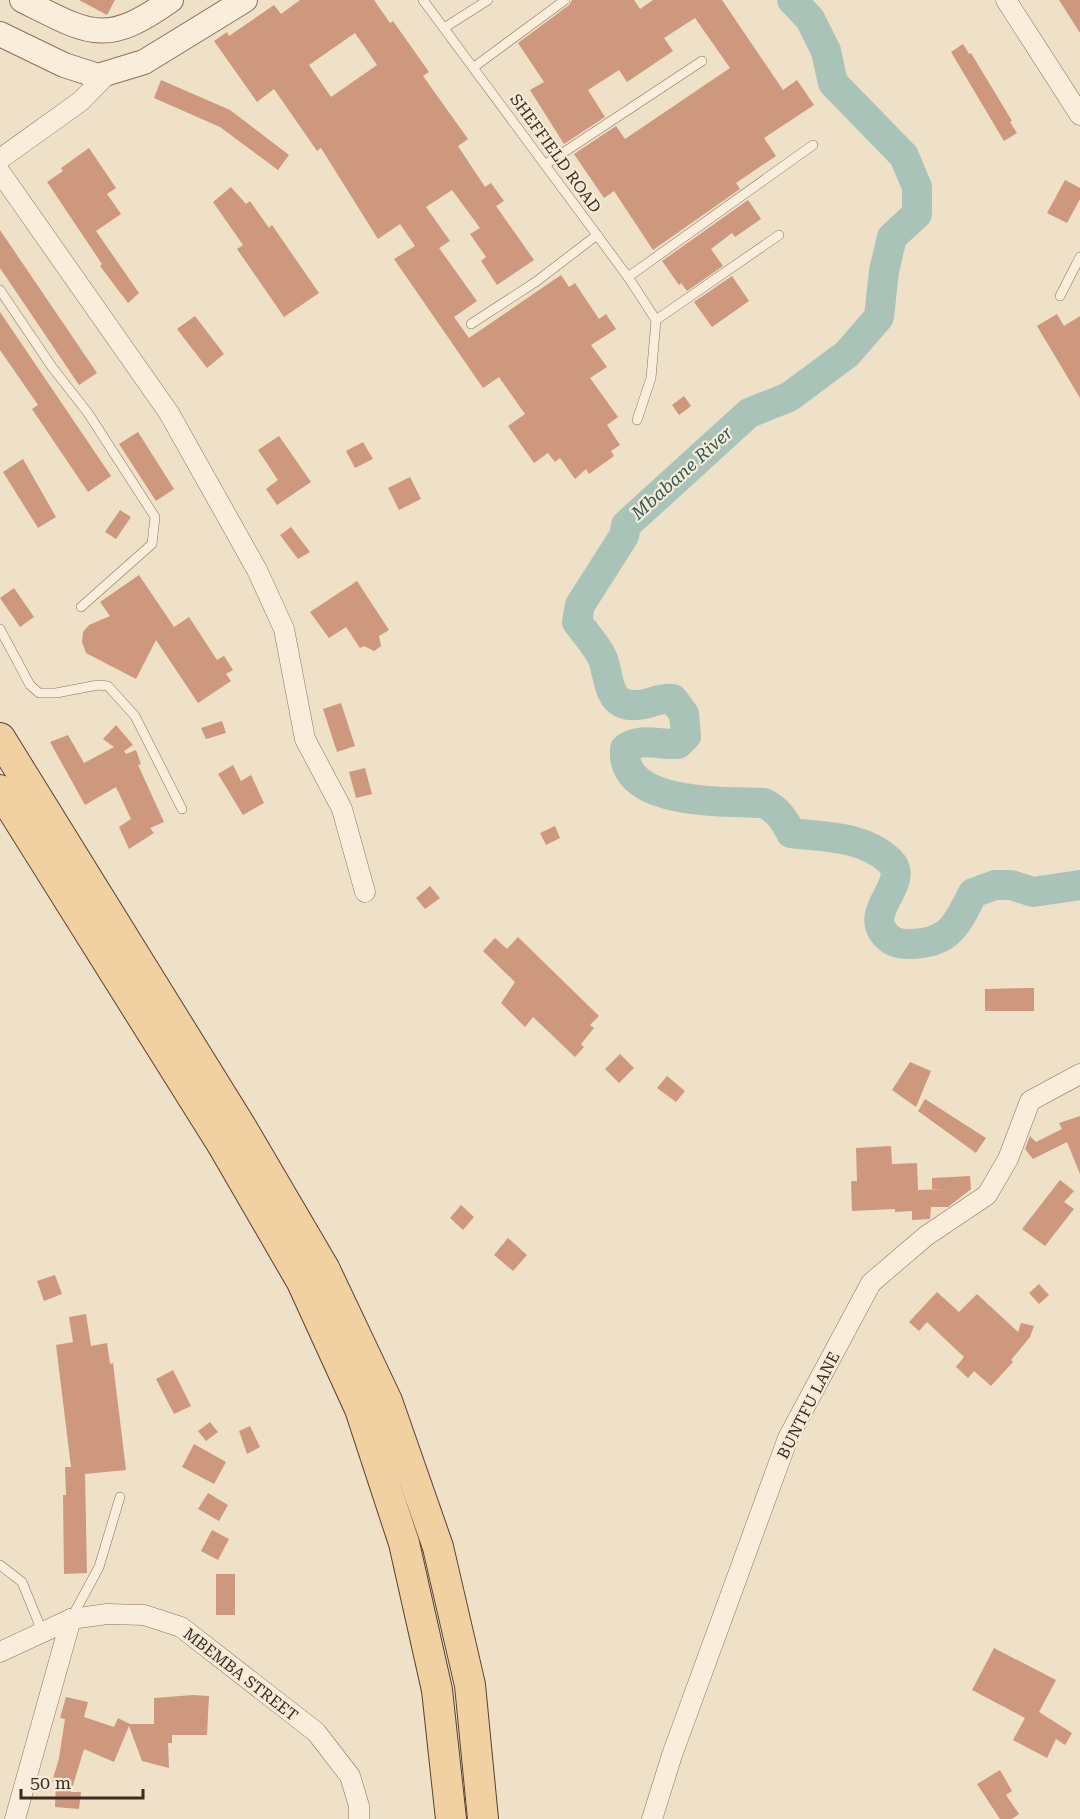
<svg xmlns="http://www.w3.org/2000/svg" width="1080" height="1819" viewBox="0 0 1080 1819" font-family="'Roboto Serif',serif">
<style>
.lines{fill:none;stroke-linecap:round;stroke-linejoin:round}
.river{stroke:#a9c3b9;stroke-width:30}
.building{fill:#cd987e;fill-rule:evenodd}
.service-casing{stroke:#8b715d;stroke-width:10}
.minor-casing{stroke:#8b715d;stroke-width:21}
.tertiary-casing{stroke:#8b715d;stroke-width:26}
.primary-casing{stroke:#594031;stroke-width:32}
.service{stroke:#f9eedb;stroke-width:9}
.minor{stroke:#f9eedb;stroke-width:20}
.tertiary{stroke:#f9eedb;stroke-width:24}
.primary{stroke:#f1d1a1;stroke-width:30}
.labels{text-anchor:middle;stroke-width:4.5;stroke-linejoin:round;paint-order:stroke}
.street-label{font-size:16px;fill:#3b2b20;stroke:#f6ebd8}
.water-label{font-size:18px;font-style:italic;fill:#305b54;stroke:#f6ebd8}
</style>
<rect width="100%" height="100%" fill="#efe0c8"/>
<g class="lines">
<path class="river" d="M792,0L810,19L826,51L833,83L904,156L917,187V214L892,237L884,271L879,317L847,354L789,397L749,413L626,525L624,536L580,605L577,622C585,633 596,645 602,657C610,674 605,707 636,705C650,705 659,697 673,699L684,714L686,736L678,744C660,745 639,737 625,749C620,807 727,801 764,803C778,810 784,819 791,833C824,837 864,836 890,861C913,884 857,913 890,939C896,944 905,944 912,944C951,943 957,923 973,893L995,885H1011L1033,892L1080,885"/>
</g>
<g class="building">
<polygon points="79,0 115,0 107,15"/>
<path d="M300,0H374L390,23L393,21L429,72L423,76L468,139L458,146L485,187L491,183L504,201L496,206L534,260L497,285L481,261L486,257L470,234L480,228L452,190L426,207L450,241L439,248L477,301L454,317L469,338L561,275L569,287L575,283L599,319L606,314L616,329L591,345L607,367L590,378L618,417L607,425L620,445L611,451L614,456L589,474L586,469L575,479L560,458L555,462L548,453L534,463L508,426L525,414L499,377L483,388L394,259L415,246L400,224L378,239L321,148L317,151L274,89L257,102L214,41L227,32L229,36L274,5L281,14ZM355,33L377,65L331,97L309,65Z"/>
<polygon points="572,0 634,0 640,9 653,0 722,0 783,90 797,80 814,105 764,138 776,156 736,183 740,189 653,250 614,191 604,198 574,154 616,126 625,139 730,68 695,18 664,38 673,51 627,82 619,70 588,90 605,117 564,144 530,90 544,82 518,43 569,5"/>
<polygon points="1059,0 1080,0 1080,33"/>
<polygon points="963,44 969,54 971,53 1012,121 1010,122 1017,133 1004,141 951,52"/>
<polygon points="161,80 230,110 289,155 278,170 220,127 154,98"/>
<polygon points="89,148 116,188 107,194 121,214 96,231 139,293 128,303 100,266 102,264 47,182 63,171 61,168"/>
<polygon points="1065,180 1080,188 1080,199 1067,223 1047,213"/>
<polygon points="231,187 246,204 250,201 269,228 272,225 319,293 284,317 237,249 243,245 213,202"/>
<polygon points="748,200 761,219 735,237 732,233 711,249 723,266 687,291 681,283 679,285 662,261"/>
<polygon points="0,230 97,373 79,385 0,268"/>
<polygon points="732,276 749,301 712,327 694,302"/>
<polygon points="0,312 111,476 88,492 32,409 38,405 0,350"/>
<polygon points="1057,314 1064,326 1080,316 1080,398 1037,326"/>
<polygon points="195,316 224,354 207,368 177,329"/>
<polygon points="684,396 691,406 679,415 672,405"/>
<polygon points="138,432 174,489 156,501 119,444"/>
<polygon points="279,436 311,482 277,505 266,489 278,480 258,450"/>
<polygon points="363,442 373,459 355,468 346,451"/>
<polygon points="23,459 56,517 38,528 3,472"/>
<polygon points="410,477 421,499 399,510 388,488"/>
<polygon points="120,510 131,517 116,539 105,532"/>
<polygon points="291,527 310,552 298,559 280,535"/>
<polygon points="139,575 174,627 189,617 217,660 224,656 233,670 226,674 231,681 198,703 156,640 136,679 86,653 82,642 83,632 89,625 110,616 100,602"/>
<polygon points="357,581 389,630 379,636 381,646 374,651 364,646 360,648 346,627 329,638 310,612"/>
<polygon points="14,588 34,617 20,627 0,598"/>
<polygon points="341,703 355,746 337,752 323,709"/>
<polygon points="222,721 226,733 206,739 201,728"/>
<polygon points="116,725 133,745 124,751 126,754 136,750 141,764 138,765 164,822 150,828 154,833 129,849 119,827 131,819 116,787 85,805 50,742 68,735 84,763 114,747 103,739"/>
<polygon points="233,765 241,781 251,775 264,803 243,815 218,774"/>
<polygon points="365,768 372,794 356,798 349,772"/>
<polygon points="555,826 560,838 546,845 540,833"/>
<polygon points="430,886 440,898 425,909 416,898"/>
<polygon points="518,937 599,1016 590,1025 594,1028 581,1044 584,1047 575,1057 533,1017 525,1027 501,1003 515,982 483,951 495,938 507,949"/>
<polygon points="1034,988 1034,1011 985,1011 985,989"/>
<polygon points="620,1054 634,1068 619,1083 605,1069"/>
<polygon points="910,1062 931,1071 916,1107 892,1090"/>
<polygon points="667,1076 685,1091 676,1102 657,1088"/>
<polygon points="925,1099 986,1138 976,1153 918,1111"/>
<polygon points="1080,1116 1080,1174 1067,1142 1033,1159 1025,1149 1030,1136 1036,1142 1062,1129 1059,1123"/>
<polygon points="891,1146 892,1164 917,1163 918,1190 945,1189 932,1189 932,1178 970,1176 971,1189 948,1207 931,1207 930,1219 912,1220 912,1211 895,1212 895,1209 852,1211 851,1181 857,1181 856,1148"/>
<polygon points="1060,1180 1074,1191 1064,1202 1074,1209 1045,1246 1022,1229"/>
<polygon points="461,1205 474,1217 463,1230 450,1218"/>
<polygon points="508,1238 527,1255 513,1271 494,1255"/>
<polygon points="55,1275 62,1294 44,1301 37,1281"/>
<polygon points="1039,1284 1049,1295 1039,1304 1029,1293"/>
<polygon points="937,1292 959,1312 977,1294 1018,1332 1021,1323 1034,1326 1030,1337 1011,1360 1013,1362 991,1386 974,1371 968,1378 956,1367 964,1357 927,1322 919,1331 909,1322"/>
<polygon points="86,1314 91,1346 107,1343 110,1364 113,1363 126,1470 85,1474 87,1573 64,1574 63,1495 66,1495 65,1467 71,1467 56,1345 73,1342 69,1317"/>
<polygon points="173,1370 191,1406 174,1414 156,1379"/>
<polygon points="210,1422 218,1432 206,1441 198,1431"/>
<polygon points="250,1426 260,1447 247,1454 239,1431"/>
<polygon points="194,1444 226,1462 214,1484 182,1467"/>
<polygon points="208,1493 228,1505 219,1521 198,1509"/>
<polygon points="212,1530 229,1539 218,1560 201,1551"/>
<rect x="216" y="1574" width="19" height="41"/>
<polygon points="994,1648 1056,1680 1039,1712 1072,1733 1065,1745 1056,1739 1047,1758 1013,1740 1025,1718 972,1690"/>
<polygon points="193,1695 209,1696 207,1735 172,1735 172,1743 168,1743 169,1768 142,1761 129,1726 114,1762 84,1749 71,1792 81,1792 79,1809 55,1807 56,1782 52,1782 59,1758 65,1719 60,1718 66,1697 88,1702 84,1717 114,1727 118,1718 130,1724 154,1724 154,1698"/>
<polygon points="1000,1770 1012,1791 1006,1795 1019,1814 1012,1819 1000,1819 977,1784"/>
</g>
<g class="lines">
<defs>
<g id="service">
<polyline points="423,0 628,277 656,320"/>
<polyline points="444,28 488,0"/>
<polyline points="474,67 565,0"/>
<polyline points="546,164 702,61"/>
<polyline points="628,277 813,145"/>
<polyline points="0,290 52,367 88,413 155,517 152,544 81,607"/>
<polyline points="1060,296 1080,257"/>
<polyline points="471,324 537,281 597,235"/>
<polyline points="637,420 651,378 656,320 779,235"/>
<polyline points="0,629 30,685 39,693 56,693 98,685 108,686 135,716 182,809"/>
<polyline points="0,1565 22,1582 42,1631"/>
<polyline points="72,1617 99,1567 120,1497"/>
</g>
<g id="minor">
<polyline points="1006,0 1080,115"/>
<polyline points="0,159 81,101 110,71"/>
<polyline points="0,172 169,413 257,570 284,629 305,739 342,809 365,892"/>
<polyline points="0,1652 71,1619 107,1614 144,1615 181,1627 316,1732 350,1776 359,1806 359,1819"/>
<polyline points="15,1819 71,1619"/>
<polyline points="652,1819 672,1755 788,1438 871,1283 926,1236 987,1195 1008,1159 1030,1101 1080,1074"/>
</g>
<g id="tertiary">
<path d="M22,0C90,34 105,47 171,0"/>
<polyline points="0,34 64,65 98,76 144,62 245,0"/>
</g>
<g id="primary">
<polyline points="0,738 243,1130 324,1268 387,1401 438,1547 470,1685 483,1819"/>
<polyline points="0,790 222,1144 302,1282 360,1409 404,1543 437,1690 451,1819"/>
</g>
</defs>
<use href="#service" class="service-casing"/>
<use href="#minor" class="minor-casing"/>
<use href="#tertiary" class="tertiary-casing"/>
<use href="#primary" class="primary-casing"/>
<use href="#service" class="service"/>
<use href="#minor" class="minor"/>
<use href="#tertiary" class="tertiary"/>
<use href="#primary" class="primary"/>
</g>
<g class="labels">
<g class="street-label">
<text transform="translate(556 153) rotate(54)" y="6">SHEFFIELD ROAD</text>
<text transform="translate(808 1405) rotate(-63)" y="6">BUNTFU LANE</text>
<text transform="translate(241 1674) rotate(38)" y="6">MBEMBA STREET</text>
</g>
<g class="water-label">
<text transform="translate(682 473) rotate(-42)" y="6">Mbabane River</text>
</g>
</g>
<path d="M21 1789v9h122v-9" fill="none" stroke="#3b2b20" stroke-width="3"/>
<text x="30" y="1789" font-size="18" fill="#3b2b20" stroke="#f6ebd8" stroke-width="4.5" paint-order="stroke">50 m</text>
</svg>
